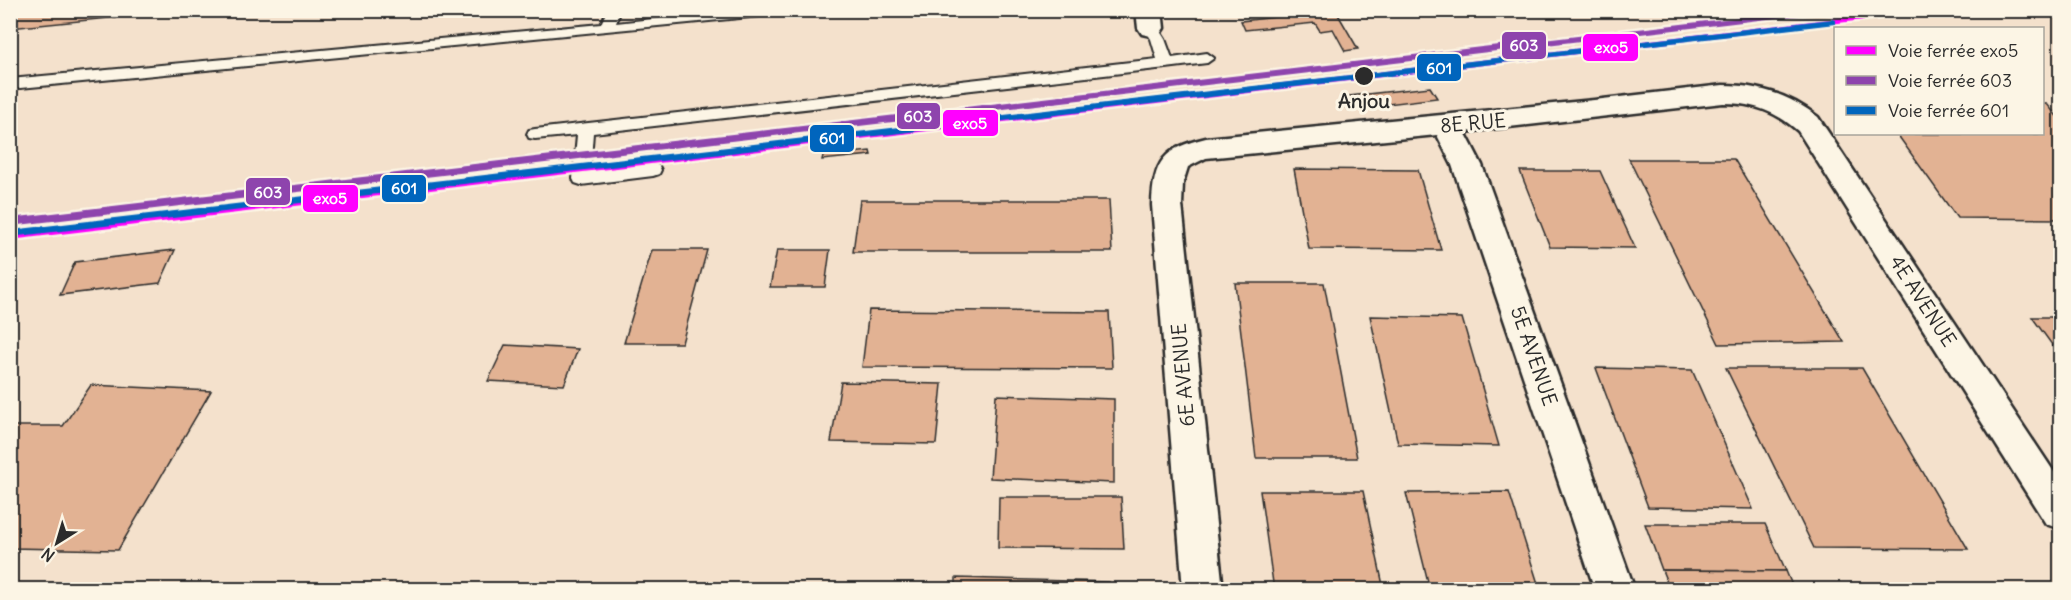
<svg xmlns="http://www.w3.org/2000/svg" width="2071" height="600" viewBox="0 0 2071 600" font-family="Delius,sans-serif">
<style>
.building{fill:#e2b293;stroke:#2b2b2b;stroke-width:1.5}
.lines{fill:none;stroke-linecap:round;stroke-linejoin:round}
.service-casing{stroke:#2b2b2b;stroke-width:4}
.minor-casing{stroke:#2b2b2b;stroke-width:5}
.service{fill:#fcf5e5;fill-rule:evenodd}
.minor{fill:#fcf5e5;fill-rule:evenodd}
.rail-1-casing{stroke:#fcf5e5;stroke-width:5}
.rail-2-casing{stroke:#fcf5e5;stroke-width:5}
.rail-3-casing{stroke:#fcf5e5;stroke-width:5}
.rail-1{fill:#f0f;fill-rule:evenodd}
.rail-2{fill:#8e44ad;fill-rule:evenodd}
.rail-3{fill:#0065bd;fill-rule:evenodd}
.stop-dot{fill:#2b2b2b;stroke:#fcf5e5;stroke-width:2}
.labels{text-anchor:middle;stroke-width:6;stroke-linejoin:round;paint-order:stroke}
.stop-label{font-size:20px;font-weight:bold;fill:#2b2b2b;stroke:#fcf5e5}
.street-label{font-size:20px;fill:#2b2b2b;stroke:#fcf5e5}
.line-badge{stroke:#fcf5e5;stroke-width:2}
.badge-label{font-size:16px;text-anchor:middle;font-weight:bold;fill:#fff}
</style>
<rect width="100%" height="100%" fill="#f4e1cc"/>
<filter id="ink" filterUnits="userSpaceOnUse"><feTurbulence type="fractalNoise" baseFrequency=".0167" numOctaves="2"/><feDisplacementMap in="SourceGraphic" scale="12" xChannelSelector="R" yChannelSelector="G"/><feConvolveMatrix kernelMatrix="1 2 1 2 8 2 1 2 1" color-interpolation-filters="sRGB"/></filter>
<g filter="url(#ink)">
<g class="building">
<polygon points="10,10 188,10 10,28"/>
<polygon points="1331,11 1336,11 1358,49 1345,51 1333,29 1320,31 1315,23 1245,30 1241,21"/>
<polygon points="1430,87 1437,98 1347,109 1341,97"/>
<polygon points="2042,104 2047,104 2060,120 2060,219 1957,218 1897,134 2042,134"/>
<polygon points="870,151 871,155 822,160 823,156"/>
<polygon points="1629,159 1734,159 1844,342 1719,344"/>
<polygon points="1294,169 1418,170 1441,250 1309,249"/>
<polygon points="1520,171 1600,171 1635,248 1550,247"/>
<polygon points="860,200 1109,200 1112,252 853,252"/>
<polygon points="175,250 160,283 60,295 75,262"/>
<polygon points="652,250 707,250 682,343 624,343"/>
<polygon points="777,250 830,250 825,287 770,287"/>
<polygon points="1235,283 1324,283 1357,458 1256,458"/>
<polygon points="869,310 1109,312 1112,368 862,367"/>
<polygon points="1370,316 1462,318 1499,446 1398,444"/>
<polygon points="2032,317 2060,317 2060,356"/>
<polygon points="505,345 578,349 564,385 488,381"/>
<polygon points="1596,368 1692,370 1753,509 1648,507"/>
<polygon points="1726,368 1862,368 1968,549 1814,548"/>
<polygon points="841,382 942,384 936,444 831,442"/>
<polygon points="91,385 211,391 118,550 10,548 10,426 63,426"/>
<polygon points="996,395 1114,399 1114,483 990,478"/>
<polygon points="1260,491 1363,491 1384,590 1274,590"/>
<polygon points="1509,492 1540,590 1430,590 1406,493"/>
<polygon points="999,497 1121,497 1124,549 998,548"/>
<polygon points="1645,524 1765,524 1786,571 1662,570"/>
<polygon points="1662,570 1786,571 1794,590 1670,590"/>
<polygon points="956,578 1109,582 1109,590 956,590"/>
</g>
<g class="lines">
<defs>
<g id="service">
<polygon points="607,10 621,10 616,23 735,10 788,10 781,14 10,89 10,79 601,24"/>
<polygon points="1151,24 1156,25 1165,39 1172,58 1207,53 1214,58 1207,63 1166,68 593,133 590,172 653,164 659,166 661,170 659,174 653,176 581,185 575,183 573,179 577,135 535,139 529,138 527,134 529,130 535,129 1157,59 1151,39 1144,28"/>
</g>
<g id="minor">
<polygon points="1136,10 1162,10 1164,28 1160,34 1151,36 1142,34 1138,28"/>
<path d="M1723,85C1758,85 1791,95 1818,117L2060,481V529L2046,524L1798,131C1775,111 1753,103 1723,103L1465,132L1482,165L1635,590H1595L1452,165L1437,135L1206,158L1188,167L1183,183L1182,205L1223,590H1183L1152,205C1153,161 1164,148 1206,138L1594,100Z"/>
</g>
</defs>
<use href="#service" class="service-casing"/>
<use href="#minor" class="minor-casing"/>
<use href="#service" class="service"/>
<use href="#minor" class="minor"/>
<defs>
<polygon id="rail-1" points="1906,10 1935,10 1931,12 10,240 10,232"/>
<polygon id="rail-2" points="1801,10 1831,10 1827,12 10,226 10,218"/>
<polygon id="rail-3" points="1832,19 1835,20 1835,24 10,237 11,230"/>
</defs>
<use href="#rail-1" class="rail-1-casing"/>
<use href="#rail-2" class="rail-2-casing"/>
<use href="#rail-3" class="rail-3-casing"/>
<use href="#rail-1" class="rail-1"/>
<use href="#rail-2" class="rail-2"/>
<use href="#rail-3" class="rail-3"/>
</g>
</g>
<circle class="stop-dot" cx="1364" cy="76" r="10"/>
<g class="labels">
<g class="stop-label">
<text x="1364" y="108">Anjou</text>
</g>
<g class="street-label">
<text transform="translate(1473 123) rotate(-5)" y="7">8E RUE</text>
<text transform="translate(1923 301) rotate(57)" y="7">4E AVENUE</text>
<text transform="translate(1534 356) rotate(71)" y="7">5E AVENUE</text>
<text transform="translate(1183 375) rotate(-95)" y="7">6E AVENUE</text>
</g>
</g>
<g class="line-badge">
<rect x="1501" y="31" width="46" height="29" rx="6" fill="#8e44ad"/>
<rect x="1582" y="33" width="57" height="29" rx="6" fill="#f0f"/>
<rect x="1416" y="53" width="46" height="29" rx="6" fill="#0065bd"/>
<rect x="896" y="102" width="45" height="28" rx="6" fill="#8e44ad"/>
<rect x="942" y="109" width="57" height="28" rx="6" fill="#f0f"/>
<rect x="809" y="124" width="46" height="29" rx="6" fill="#0065bd"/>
<rect x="381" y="174" width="46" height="29" rx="6" fill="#0065bd"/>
<rect x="245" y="177" width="46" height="29" rx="6" fill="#8e44ad"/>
<rect x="302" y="184" width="57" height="29" rx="6" fill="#f0f"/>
</g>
<g class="badge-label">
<text x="1524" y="51">603</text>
<text x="1611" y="53">exo5</text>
<text x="1439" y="74">601</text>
<text x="918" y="122">603</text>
<text x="970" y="129">exo5</text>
<text x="832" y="144">601</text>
<text x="404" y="194">601</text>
<text x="268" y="198">603</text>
<text x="330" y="204">exo5</text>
</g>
<rect width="2071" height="600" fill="none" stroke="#fcf5e5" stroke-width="36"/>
<rect x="18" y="18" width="2035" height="564" fill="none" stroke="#2b2b2b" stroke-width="2" filter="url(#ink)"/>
<rect x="1834" y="27" width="210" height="108" fill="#fcf5e5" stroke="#a8a49b" stroke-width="1.5"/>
<rect x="1846" y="46" width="30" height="9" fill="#ff00ff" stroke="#a8a49b" stroke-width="1.5"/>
<text x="1888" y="57" font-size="18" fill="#2b2b2b">Voie ferrée exo5</text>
<rect x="1846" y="76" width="30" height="9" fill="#8e44ad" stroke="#a8a49b" stroke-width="1.5"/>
<text x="1888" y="87" font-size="18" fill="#2b2b2b">Voie ferrée 603</text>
<rect x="1846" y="106" width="30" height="9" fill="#0065bd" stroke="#a8a49b" stroke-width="1.5"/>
<text x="1888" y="117" font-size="18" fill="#2b2b2b">Voie ferrée 601</text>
<g transform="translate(57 543) rotate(217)" stroke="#fcf5e5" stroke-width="4.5" paint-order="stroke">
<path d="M0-4.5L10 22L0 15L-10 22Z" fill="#2b2b2b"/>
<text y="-9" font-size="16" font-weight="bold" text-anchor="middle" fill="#2b2b2b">N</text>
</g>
</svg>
